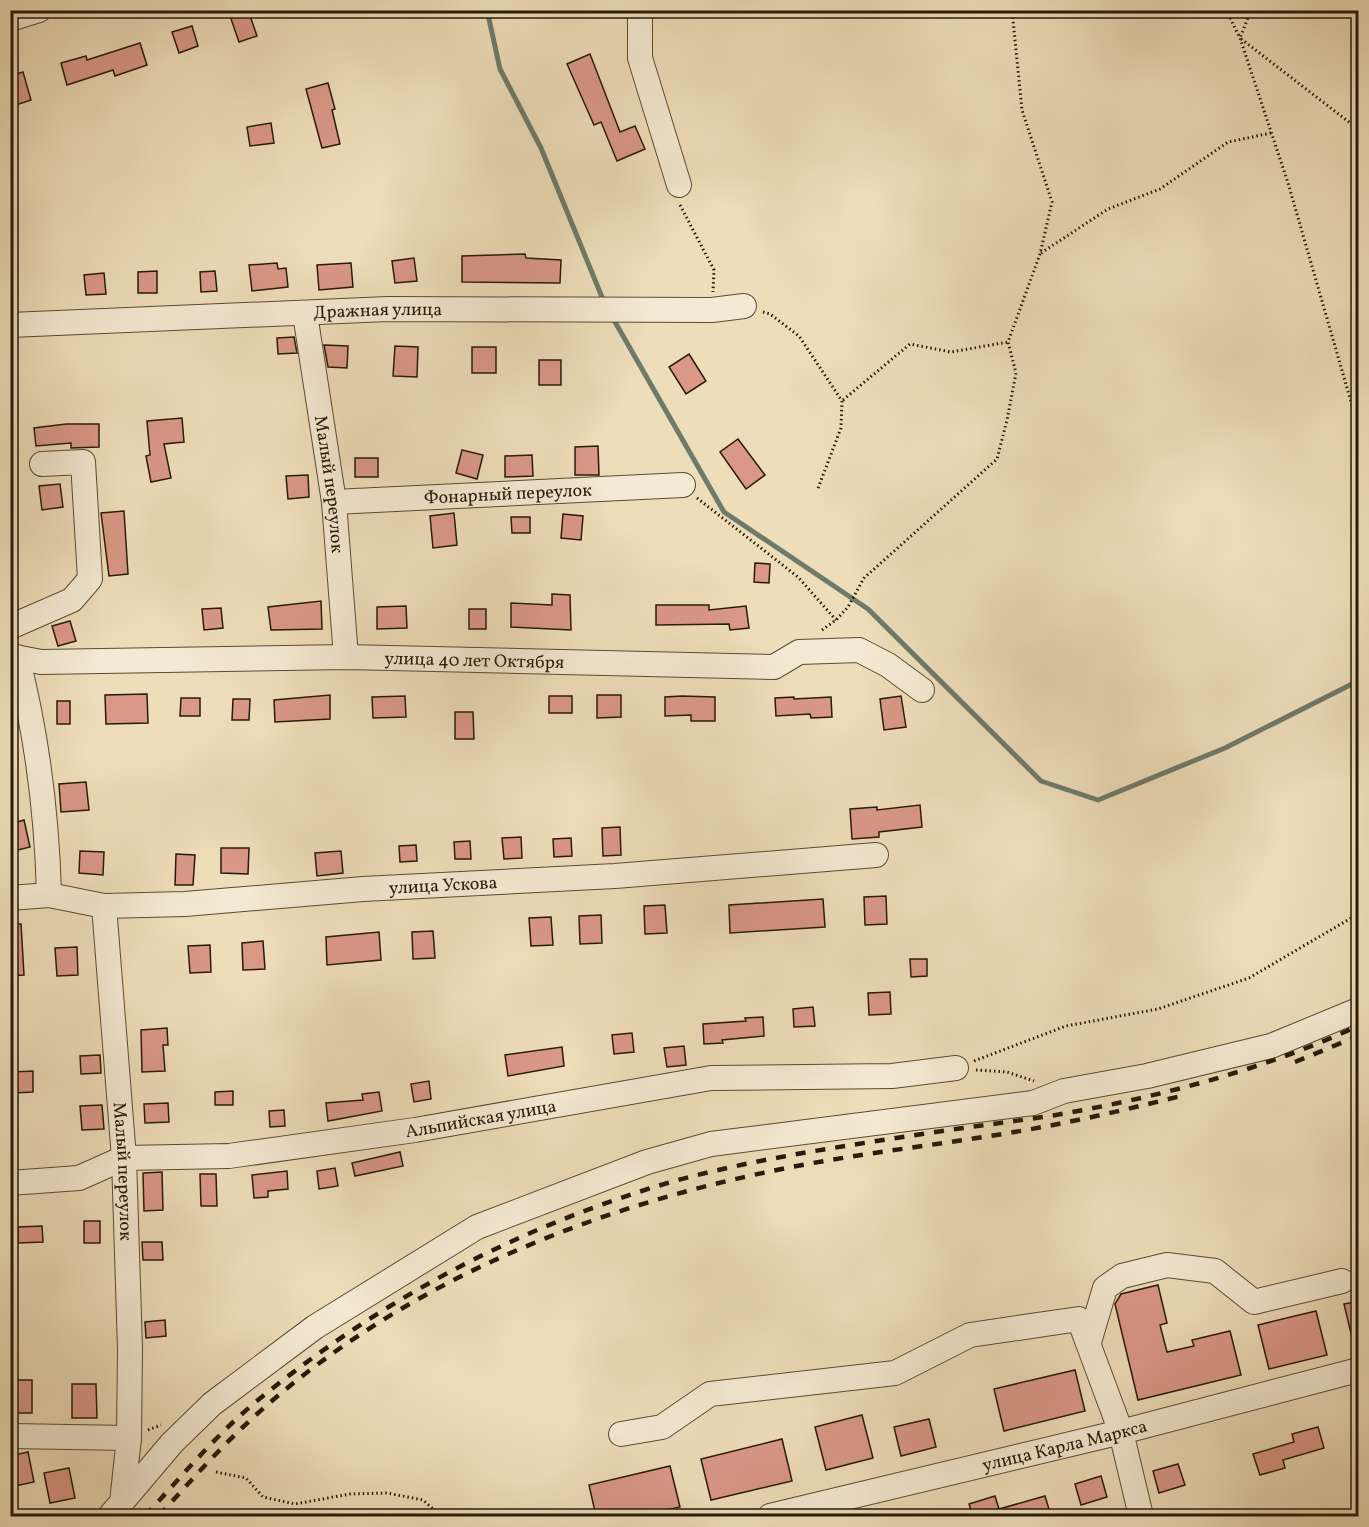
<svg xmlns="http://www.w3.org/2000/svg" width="1369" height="1527" viewBox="0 0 1369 1527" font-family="Vollkorn,serif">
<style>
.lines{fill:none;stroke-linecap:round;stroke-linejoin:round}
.stream{stroke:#6c7b6b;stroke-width:5}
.building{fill:#da9887;stroke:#271a09;stroke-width:1.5}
.minor-casing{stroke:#594b35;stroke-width:26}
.path{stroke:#271a09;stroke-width:3;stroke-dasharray:1.5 3;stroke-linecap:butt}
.minor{stroke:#f4e9d2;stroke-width:24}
.rail{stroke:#271a09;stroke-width:4.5;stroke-dasharray:10 10;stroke-linecap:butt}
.labels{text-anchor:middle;stroke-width:6;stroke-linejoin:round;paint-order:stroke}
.street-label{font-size:18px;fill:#271a09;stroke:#f4e9d2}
</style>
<rect width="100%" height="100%" fill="#eeddb9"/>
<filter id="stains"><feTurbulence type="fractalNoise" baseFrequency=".00333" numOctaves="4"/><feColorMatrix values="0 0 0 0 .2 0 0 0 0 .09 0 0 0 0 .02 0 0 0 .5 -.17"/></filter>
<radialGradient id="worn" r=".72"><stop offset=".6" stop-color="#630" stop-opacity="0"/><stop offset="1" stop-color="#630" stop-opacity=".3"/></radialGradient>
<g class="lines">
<g class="stream">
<polyline points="487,10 500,69 541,148 604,302"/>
<polyline points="611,315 724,512 868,609 1041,781 1098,800 1225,748 1358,681"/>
</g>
</g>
<g class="building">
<polygon points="237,10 248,10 257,36 239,42 229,13"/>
<polygon points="192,26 198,46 179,53 172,32"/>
<polygon points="140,43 147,65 115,76 113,70 67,85 61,63 86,56 87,60"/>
<polygon points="590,54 620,132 635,126 645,149 617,161 601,122 594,125 567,64"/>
<polygon points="23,72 31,100 10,107 10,76"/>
<polygon points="328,83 335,109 332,110 340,144 322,148 306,89"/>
<polygon points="271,123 274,143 250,146 247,127"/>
<polygon points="525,254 526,258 561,260 560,283 462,282 462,256"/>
<polygon points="414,258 417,281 395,283 392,261"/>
<polygon points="277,263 278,269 286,268 288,287 252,291 249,265"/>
<polygon points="351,263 353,287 319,290 317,265"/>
<polygon points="157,271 157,293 138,293 138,272"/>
<polygon points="215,271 217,291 201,292 200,272"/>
<polygon points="104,273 106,294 86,295 84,275"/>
<polygon points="294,337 297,353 278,354 277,338"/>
<polygon points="324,345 348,346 347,368 328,367"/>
<polygon points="395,346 418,347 417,377 393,376"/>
<rect x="472" y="347" width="24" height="26"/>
<polygon points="689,354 706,381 686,394 669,367"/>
<rect x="539" y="360" width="22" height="25"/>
<polygon points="182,418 184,442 164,444 171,478 151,482 146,456 150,455 147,421"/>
<polygon points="66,424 99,424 99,447 71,448 71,443 36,446 34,428"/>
<polygon points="738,439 765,475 746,489 720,452"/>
<polygon points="598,446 599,475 575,475 575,447"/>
<polygon points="462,450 483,455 477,479 456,473"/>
<polygon points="532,455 533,476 505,477 505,456"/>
<rect x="355" y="458" width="23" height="19"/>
<polygon points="308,475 309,497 288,499 286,476"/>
<polygon points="60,484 63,507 42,510 39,486"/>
<polygon points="124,511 128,574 109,576 101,513"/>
<polygon points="454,513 457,545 433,548 430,516"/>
<polygon points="563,514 583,516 581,540 561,538"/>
<polygon points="511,517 530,517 530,533 512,533"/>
<polygon points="755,563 770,564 769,583 754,582"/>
<polygon points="552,594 570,595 571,630 511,627 511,603 552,605"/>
<polygon points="321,601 322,629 271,630 268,607"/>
<polygon points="656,605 709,605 709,610 746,606 749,628 730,630 729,624 656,625"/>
<polygon points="406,606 407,628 377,629 377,607"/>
<polygon points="221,608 223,628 204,630 202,609"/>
<rect x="469" y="609" width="17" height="20"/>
<polygon points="70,621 76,641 58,646 52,626"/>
<polygon points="147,694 148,723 106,724 105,695"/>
<polygon points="330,695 330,719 275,722 274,700"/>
<polygon points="597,695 621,695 621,717 597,718"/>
<polygon points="405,696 406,717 373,718 372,697"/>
<rect x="549" y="696" width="23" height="17"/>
<polygon points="682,696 715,697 715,721 691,721 691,715 665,716 665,697"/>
<polygon points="901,696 906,727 884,730 880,699"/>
<polygon points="794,697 794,699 831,697 832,717 811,718 810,714 776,716 775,698"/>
<polygon points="181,698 200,698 200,716 180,716"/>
<polygon points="233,699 250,699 249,720 232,720"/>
<rect x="57" y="701" width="13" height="23"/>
<polygon points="455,712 473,712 474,739 455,739"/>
<polygon points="86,782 89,810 61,812 59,784"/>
<polygon points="920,805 922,827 879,832 879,837 852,839 850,809 877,807 877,810"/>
<polygon points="24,820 30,847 10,852 10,824"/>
<polygon points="620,827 621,855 603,856 602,828"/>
<polygon points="521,837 522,858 504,859 502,838"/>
<polygon points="571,838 572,856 554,857 553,839"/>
<polygon points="470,841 471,859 455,859 454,842"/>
<polygon points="416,845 417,861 400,862 399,846"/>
<polygon points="221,848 249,848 248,874 221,873"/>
<polygon points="80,851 104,852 103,875 79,873"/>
<polygon points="341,851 343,873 317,876 315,853"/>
<polygon points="176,854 195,855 193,885 175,885"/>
<polygon points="886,896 887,924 865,925 864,897"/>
<polygon points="823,899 825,927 730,933 729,905"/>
<polygon points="665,905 667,933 645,934 644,906"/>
<polygon points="601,915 602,943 580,944 579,916"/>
<polygon points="551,917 553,945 531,946 529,918"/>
<polygon points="10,924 21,924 24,975 10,976"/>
<polygon points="433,931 435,958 413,959 412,932"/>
<polygon points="379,932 381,960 327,965 326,937"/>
<polygon points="263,941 265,969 243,970 242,943"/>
<polygon points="210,945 211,972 190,973 188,946"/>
<polygon points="77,947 78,975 57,976 55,948"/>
<polygon points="910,959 927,959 927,976 911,977"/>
<polygon points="890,992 891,1014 869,1015 868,993"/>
<polygon points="813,1007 815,1026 794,1027 793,1009"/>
<polygon points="763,1017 764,1036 722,1040 723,1043 704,1044 703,1024 746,1021 745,1018"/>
<polygon points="167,1028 168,1045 163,1045 165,1071 142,1072 141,1030"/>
<polygon points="632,1033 634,1052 614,1054 612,1035"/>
<polygon points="684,1046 686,1065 667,1067 664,1048"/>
<polygon points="562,1047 564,1066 508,1076 505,1055"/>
<polygon points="100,1055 101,1073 81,1074 80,1056"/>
<polygon points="33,1071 33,1092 13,1093 12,1072"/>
<polygon points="429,1081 431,1099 414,1102 411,1084"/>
<polygon points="233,1091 233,1105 215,1105 215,1092"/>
<polygon points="379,1092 382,1111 328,1121 326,1103 363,1100 362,1094"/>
<polygon points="168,1103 169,1122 145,1123 144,1104"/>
<polygon points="102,1105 104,1129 82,1130 80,1106"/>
<polygon points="284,1110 285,1126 270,1127 269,1111"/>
<polygon points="400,1152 403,1166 355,1176 352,1163"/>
<polygon points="335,1168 338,1186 319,1189 317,1171"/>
<polygon points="287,1171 288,1189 268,1191 268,1197 254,1198 252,1175"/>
<polygon points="162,1172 163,1210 144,1211 143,1173"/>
<polygon points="200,1174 216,1174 217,1206 201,1206"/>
<rect x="84" y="1221" width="16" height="22"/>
<polygon points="42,1226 43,1242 18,1243 18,1227"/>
<polygon points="142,1242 162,1242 163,1260 143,1260"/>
<polygon points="1158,1285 1167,1323 1160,1325 1167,1352 1194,1346 1192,1340 1230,1331 1241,1375 1138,1400 1115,1304 1121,1294"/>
<polygon points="1359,1301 1359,1342 1353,1342 1344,1304"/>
<polygon points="1316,1311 1327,1355 1269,1369 1258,1325"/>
<polygon points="165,1320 166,1336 146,1338 145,1322"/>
<polygon points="1075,1370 1085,1411 1004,1431 994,1389"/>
<rect x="10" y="1380" width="22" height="33"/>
<polygon points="72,1384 96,1384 97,1418 72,1418"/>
<polygon points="862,1415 873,1458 826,1470 815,1427"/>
<polygon points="929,1419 936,1447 901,1456 894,1427"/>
<polygon points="1318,1427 1324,1448 1283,1460 1285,1468 1260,1475 1253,1454 1294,1442 1292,1434"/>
<polygon points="782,1439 792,1481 711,1500 701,1459"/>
<polygon points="28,1452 34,1482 10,1487 10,1456"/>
<polygon points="1178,1464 1185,1485 1159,1493 1153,1471"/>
<polygon points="670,1466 680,1507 641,1516 596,1516 589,1485"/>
<polygon points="69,1468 75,1498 50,1503 44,1473"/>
<polygon points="1101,1476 1107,1497 1081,1505 1075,1484"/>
<polygon points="995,1496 999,1509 1045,1496 1051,1516 973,1516 969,1504"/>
</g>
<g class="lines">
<defs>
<g id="minor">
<polyline points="640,10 640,58 679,185"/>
<polyline points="10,19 39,10"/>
<path id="s1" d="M305,314L334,502L346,657"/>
<path id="s2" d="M10,325L388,309L712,310L744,306"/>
<path id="s3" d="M334,502L683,485"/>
<polyline points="10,627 72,600 90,579 83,462 42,464"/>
<path id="s4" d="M10,656L41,662L346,657L774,667L799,652L859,650L888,665L922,690"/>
<path d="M17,657C37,735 47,815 49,895"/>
<path id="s5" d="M10,898L49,895L104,906L185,904L363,889L615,876L876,855"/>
<path id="s6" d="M104,906L124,1158L130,1349L129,1438L122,1502L110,1516"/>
<path id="s7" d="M10,1183L79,1178L124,1158L229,1156L415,1130L711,1078L892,1076L956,1068"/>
<polyline points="1089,1342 1105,1288 1122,1276 1167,1265 1215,1271 1254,1302 1342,1281"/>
<polyline points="621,1434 662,1427 710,1394 895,1373 970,1335 1079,1319 1121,1432 1141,1516"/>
<polyline points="10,1436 129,1438"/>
<polyline points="122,1502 172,1443 212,1404 315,1327 477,1227 647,1162 711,1144 1033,1103 1064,1091 1147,1076 1271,1046 1358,1010"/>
<path id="s8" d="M770,1516L1121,1432L1358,1370"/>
</g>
</defs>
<use href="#minor" class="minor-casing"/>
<g class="path">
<polyline points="1226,10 1240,38 1288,183 1358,426"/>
<polyline points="1251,10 1240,38 1358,129"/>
<polyline points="680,205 714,270 713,292"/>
<polyline points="1041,253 1108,209 1160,189 1228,142 1271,133"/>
<polyline points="763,312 770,314 799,336 842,401 841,428 817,491"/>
<polyline points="843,400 910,344 951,352 1008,342"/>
<polyline points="697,498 798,577 836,620"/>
<polyline points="822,630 836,620 848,607 864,578 997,459 1007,420 1016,373 1008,342 1040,254 1052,202 1022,110 1012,10"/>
<polyline points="974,1061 1066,1026 1158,1009 1249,978 1358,914"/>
<polyline points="976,1070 1007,1072 1034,1081"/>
<polyline points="148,1430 161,1425"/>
<polyline points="216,1472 246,1478 263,1497 295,1504 350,1494 387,1493 423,1500 441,1516"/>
</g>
<use href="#minor" class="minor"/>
<g class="rail">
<polyline points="1295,1062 1358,1036"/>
<path d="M145,1516C183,1475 219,1431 263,1396C385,1297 521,1226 671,1182C753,1159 839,1147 922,1134C967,1127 1011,1122 1056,1115C1159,1097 1263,1070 1358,1026"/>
<path d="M159,1516C193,1478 227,1440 266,1406C408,1282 588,1209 772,1171C866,1151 963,1143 1058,1124C1099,1116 1140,1106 1181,1096"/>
</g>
</g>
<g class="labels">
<g class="street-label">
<text dy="6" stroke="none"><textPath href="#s2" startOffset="368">Дражная улица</textPath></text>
<text dy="6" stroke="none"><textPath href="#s1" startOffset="172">Малый переулок</textPath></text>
<text dy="6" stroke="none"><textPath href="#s3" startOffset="174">Фонарный переулок</textPath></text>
<text dy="6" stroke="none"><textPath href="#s4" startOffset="465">улица 40 лет Октября</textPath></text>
<text dy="6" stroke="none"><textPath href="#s5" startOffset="435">улица Ускова</textPath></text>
<text dy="6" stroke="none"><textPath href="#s7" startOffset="478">Альпийская улица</textPath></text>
<text dy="6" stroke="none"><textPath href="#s6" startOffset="266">Малый переулок</textPath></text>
<text dy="6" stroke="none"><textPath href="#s8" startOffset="303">улица Карла Маркса</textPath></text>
</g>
</g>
<rect width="1369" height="1527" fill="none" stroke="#eeddb9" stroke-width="36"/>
<rect x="12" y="12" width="1345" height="1503" fill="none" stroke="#271a09" stroke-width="3"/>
<rect x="18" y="18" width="1333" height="1491" fill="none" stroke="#271a09" stroke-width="1.5"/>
<rect width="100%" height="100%" filter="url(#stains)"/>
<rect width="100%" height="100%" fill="url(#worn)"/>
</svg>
